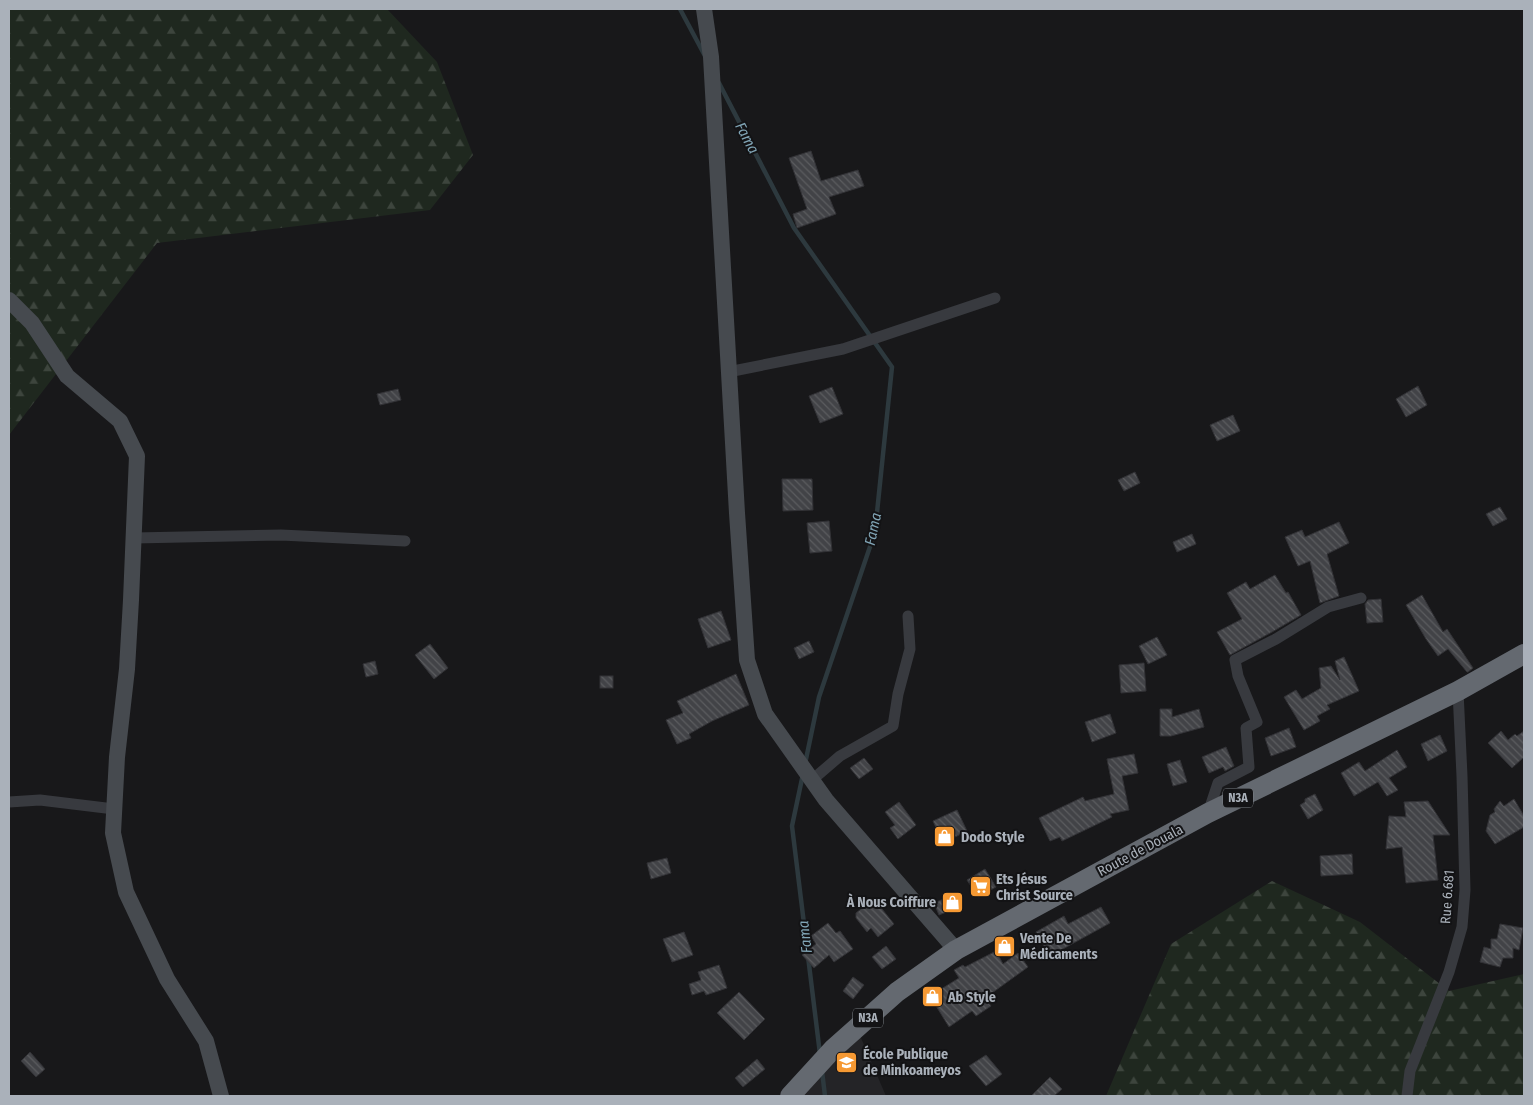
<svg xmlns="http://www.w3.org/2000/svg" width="1533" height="1105" viewBox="0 0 1533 1105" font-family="'Fira Sans Condensed',sans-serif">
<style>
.built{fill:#242427}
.forest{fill:url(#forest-firs)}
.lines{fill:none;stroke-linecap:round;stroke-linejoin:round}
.stream{stroke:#2d393e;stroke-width:4.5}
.building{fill:url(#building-back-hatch);stroke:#323236}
.street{stroke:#383a3f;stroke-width:11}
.secondary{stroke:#464a4f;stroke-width:16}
.highway{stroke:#646970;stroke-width:20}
.labels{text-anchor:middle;stroke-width:4;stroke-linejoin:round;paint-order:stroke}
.shield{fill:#131315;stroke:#7d8288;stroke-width:1}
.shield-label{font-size:12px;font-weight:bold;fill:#aab1ba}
.poi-label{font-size:14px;font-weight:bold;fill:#aab1ba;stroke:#131315;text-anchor:start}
.street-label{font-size:14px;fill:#aab1ba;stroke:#131315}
.water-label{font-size:15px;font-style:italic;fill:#80a4b5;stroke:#131315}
</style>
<defs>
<pattern id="forest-firs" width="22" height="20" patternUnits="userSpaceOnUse" patternTransform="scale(1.25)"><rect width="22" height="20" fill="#1f281f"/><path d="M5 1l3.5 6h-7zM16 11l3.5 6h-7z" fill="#3d453d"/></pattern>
<pattern id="building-back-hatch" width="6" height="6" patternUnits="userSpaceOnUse" patternTransform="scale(1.25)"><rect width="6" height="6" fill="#424347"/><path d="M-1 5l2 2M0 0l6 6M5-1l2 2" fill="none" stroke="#5b5c5f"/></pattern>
</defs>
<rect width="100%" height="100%" fill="#18181a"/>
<polygon class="built" points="858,1031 886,1096 788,1096"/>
<g class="forest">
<polygon points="9,9 387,9 437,62 473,155 430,210 157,243 9,435"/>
<polygon points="1272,881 1360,922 1449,991 1524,974 1524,1096 1106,1096 1171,944"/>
</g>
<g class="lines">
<g class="stream">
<polyline points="680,9 704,54"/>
<polyline points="719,83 794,228 892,367 875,532 819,697 805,764"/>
<polyline points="803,774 792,826 820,1054"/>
<polyline points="822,1071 825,1096"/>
</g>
</g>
<g class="building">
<polygon points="811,151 821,181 858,170 864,186 829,197 836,214 797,228 793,214 807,209 789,158"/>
<polygon points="1418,386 1427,405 1406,417 1396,399"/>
<polygon points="832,387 843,414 820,423 809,396"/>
<polygon points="398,389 401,400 380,405 377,394"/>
<polygon points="1233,415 1240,431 1217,441 1210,425"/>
<polygon points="1135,472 1140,483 1124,491 1118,480"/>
<polygon points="782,479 812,479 813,510 783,511"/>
<polygon points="1500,507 1507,519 1493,526 1486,514"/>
<polygon points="829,521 832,551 810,553 807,523"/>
<polygon points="1339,522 1349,543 1327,554 1339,596 1320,603 1310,561 1298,566 1285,537 1302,530 1305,537"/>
<polygon points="1192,534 1196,544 1177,552 1173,542"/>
<polygon points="1275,575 1286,593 1288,592 1301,615 1272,632 1230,655 1217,632 1242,619 1227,593 1246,582 1250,589"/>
<polygon points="1422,595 1443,632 1447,629 1473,668 1468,672 1467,672 1448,649 1438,656 1426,639 1406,605"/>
<polygon points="1381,599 1383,622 1367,623 1365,604 1368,600"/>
<polygon points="721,611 731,640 708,648 698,619"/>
<polygon points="1157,637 1167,655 1148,664 1139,646"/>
<polygon points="809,641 814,652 799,659 794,648"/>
<polygon points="430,644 448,668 434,679 415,655"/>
<polygon points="1344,657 1359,691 1327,705 1330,709 1317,716 1320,721 1304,730 1284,697 1296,690 1302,699 1321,688 1319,668 1331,666 1340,680 1335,661"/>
<polygon points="375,661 378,674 366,677 363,664"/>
<polygon points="1144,663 1146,691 1121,693 1119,665"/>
<polygon points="736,674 749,705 712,721 689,734 691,738 677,744 666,720 683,713 677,701"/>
<rect x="600" y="676" width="13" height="12"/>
<polygon points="1160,709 1172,709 1172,717 1199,709 1204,727 1171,736 1160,736"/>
<polygon points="1110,714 1116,733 1092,742 1085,722"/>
<polygon points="1289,728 1296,747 1271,756 1265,738"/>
<polygon points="1501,731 1508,740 1515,734 1517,736 1524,731 1524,757 1512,768 1488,743"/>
<polygon points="1440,735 1447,751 1428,761 1421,744"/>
<polygon points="1226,747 1234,766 1225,771 1223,767 1209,773 1202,757"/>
<polygon points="1397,750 1407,767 1389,778 1398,790 1387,796 1378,782 1354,796 1341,773 1359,762 1365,771"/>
<polygon points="1134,754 1138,773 1122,776 1129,810 1110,814 1112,817 1062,841 1060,837 1050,841 1039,818 1083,797 1085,801 1114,794 1107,759"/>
<polygon points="864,758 873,769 859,779 850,768"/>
<polygon points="1180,760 1187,782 1173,786 1167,764"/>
<polygon points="1315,794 1323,810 1308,819 1300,805 1305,802 1305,799"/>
<polygon points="1514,799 1524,816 1524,827 1495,844 1486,831 1490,815 1495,812 1494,809 1500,801 1504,806"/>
<polygon points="1428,801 1450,835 1433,835 1438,880 1406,883 1402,847 1386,849 1389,816 1406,817 1404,802"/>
<polygon points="899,802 916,825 898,839 890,828 895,825 885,812"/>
<polygon points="957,810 967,831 943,843 933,821"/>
<polygon points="1352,854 1353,874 1321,876 1320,856"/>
<polygon points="667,858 671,873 651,879 647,863"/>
<polygon points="985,869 996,887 978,897 967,880"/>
<polygon points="951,896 956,908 939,915 934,903"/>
<polygon points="874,899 894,924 878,937 871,928 867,932 856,918 856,913"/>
<polygon points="1101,907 1110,923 1050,956 1036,932 1064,916 1068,924"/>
<polygon points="828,923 836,933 840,931 853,949 834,962 829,955 814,968 802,955 816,944 811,936"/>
<polygon points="1500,924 1523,928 1519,950 1513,948 1513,958 1503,958 1500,967 1480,962 1484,947 1491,949 1491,939 1497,939"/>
<polygon points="684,932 693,955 672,962 663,939"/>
<polygon points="886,946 896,959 882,969 872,957"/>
<polygon points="996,951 1003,964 1018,953 1028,967 985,998 991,1006 976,1016 972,1011 949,1027 930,996 959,978 954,970 963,965 965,967"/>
<polygon points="719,965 727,988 706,995 704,991 692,995 689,984 701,980 698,972"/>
<polygon points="853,977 864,985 853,999 843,991"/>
<polygon points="739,992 765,1019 744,1040 717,1013"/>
<polygon points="30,1052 45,1069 36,1077 21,1061"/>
<polygon points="986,1055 1002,1074 986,1086 969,1066"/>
<polygon points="757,1059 765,1069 743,1087 735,1078"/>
<polygon points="1050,1077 1062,1089 1054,1096 1031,1096"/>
</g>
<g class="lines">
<g class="street">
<polyline points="728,372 843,349 995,298"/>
<polyline points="134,538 281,535 405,541"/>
<polyline points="812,780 840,756 893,726 898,694 910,649 908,616"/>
<polyline points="9,802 40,800 114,809"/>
<polyline points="1208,813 1218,783 1249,767 1246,728 1257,722 1238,676 1235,660 1276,639 1328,607 1361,598"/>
<polyline points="1407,1096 1410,1071 1449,972 1462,927 1465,890 1462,776 1458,691"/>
</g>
<g class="secondary">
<polyline points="704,9 711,57 737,513 747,660 765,714 826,800 956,950"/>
<polyline points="9,300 32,323 67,376 120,421 137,456 131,600 127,669 117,757 113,833 126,892 167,979 206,1041 221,1096"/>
</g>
<polyline class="highway" points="790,1096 833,1049 897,992 956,950 1208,813 1458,691 1524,654"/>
</g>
<defs>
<symbol id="shop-square" viewBox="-11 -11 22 22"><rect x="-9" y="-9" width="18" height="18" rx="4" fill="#f69933" stroke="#131315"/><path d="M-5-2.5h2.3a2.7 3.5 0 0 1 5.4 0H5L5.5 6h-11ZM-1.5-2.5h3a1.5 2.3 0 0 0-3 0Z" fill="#fff"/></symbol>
<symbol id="supermarket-square" viewBox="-11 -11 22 22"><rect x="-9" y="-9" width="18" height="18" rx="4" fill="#f69933" stroke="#131315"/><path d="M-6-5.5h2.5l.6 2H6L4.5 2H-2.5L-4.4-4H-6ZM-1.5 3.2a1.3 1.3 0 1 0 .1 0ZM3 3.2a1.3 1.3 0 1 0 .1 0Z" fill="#fff"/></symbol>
<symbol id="school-square" viewBox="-11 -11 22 22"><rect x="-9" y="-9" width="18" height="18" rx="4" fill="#f69933" stroke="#131315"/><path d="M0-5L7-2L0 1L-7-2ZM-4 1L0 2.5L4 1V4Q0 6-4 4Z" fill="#fff"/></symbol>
</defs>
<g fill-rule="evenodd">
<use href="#shop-square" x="932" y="824" width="25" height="25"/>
<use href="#supermarket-square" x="968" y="874" width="25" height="25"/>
<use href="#shop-square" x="940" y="890" width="25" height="25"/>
<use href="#shop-square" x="992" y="934" width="25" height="25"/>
<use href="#shop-square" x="920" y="984" width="25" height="25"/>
<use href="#school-square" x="834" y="1050" width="25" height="25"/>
</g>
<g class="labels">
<g class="shield">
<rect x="1223" y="788.5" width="30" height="19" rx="4"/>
<rect x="853" y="1008.5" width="30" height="19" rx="4"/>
</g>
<g class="shield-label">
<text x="1238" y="802">N3A</text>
<text x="868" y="1022">N3A</text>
</g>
<g class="poi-label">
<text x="961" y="842">Dodo Style</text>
<text x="996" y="884">Ets Jésus<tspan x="996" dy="16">Christ Source</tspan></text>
<text x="936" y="907" text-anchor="end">À Nous Coiffure</text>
<text x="1020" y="943">Vente De<tspan x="1020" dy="16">Médicaments</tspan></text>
<text x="948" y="1002">Ab Style</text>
<text x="863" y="1059">École Publique<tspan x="863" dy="16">de Minkoameyos</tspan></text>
</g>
<g class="street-label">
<text transform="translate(1140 850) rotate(-28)" y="5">Route de Douala</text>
<text transform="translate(1447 897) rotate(-86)" y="5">Rue 6.681</text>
</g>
<g class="water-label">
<text transform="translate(747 138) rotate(62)" y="5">Fama</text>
<text transform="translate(873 529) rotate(-78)" y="5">Fama</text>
<text transform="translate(805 937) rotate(-97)" y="5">Fama</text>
</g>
</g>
<rect width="1533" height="1105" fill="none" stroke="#aab1ba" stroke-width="20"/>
</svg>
